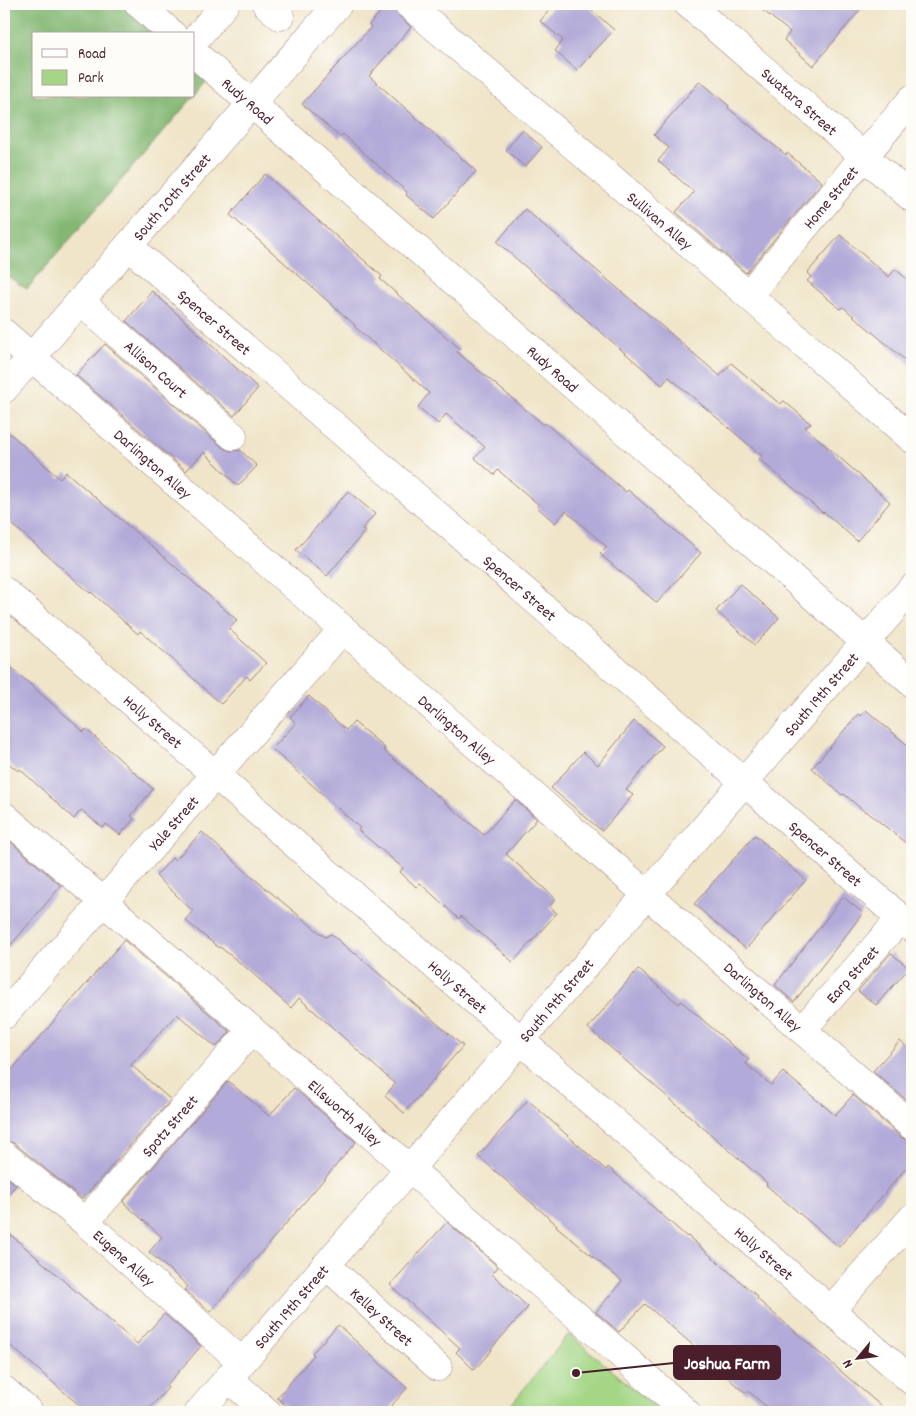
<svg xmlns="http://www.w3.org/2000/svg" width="916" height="1416" viewBox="0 0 916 1416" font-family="Dekko,sans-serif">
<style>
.green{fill:#a4d686;stroke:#777a58}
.forest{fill:#83b773;stroke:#666b4f}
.building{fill:#b2aad8}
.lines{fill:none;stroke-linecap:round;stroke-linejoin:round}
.minor-casing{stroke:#9d827a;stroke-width:29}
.minor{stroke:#fff;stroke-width:28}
.labels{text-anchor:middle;stroke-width:4;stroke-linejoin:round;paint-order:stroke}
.street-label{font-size:16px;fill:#4a1f2b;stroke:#fdfcf7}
.leader{fill:none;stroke:#4a1f2b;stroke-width:2}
.callout-dot{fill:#4a1f2b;stroke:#fdfcf7;stroke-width:2}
.callout{fill:#4a1f2b;stroke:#4a1f2b;stroke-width:2}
.callout-label{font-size:18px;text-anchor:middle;font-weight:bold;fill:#fff}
</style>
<rect width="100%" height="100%" fill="#fdfcf7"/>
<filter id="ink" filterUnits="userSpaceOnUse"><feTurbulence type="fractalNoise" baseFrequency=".02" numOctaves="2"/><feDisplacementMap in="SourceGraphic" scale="10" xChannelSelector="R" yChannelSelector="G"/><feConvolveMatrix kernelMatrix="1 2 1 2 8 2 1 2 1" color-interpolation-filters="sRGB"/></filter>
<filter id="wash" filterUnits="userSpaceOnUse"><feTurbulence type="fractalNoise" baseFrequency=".0096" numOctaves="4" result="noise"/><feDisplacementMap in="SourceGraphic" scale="20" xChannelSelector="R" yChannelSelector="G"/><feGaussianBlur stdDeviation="1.12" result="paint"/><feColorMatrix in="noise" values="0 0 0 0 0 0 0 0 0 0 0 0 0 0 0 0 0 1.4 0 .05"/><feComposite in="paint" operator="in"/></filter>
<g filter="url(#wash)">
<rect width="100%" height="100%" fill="#f0e5c9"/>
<polygon class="green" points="569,1334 661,1412 505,1412"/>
<g class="forest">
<polygon points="4,4 121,4 154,34 34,34 34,96 194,96 27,289 4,274"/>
<polygon points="194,71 206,82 194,96"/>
</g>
<g id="blocks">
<g class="building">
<polygon points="387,4 411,27 369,76 476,171 434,219 406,195 407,192 343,134 340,137 302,104 371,27 369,25"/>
<polygon points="555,4 585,4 614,30 577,70 555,51 563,40 540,21"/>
<polygon points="755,4 865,4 813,66 784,40 790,32"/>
<polygon points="700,81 729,106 728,108 786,155 787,153 822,182 746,273 676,212 694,192 658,161 669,148 654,135"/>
<polygon points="522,130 542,147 525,167 506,150"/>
<polygon points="265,174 382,276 380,279 460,349 457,352 544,425 545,423 626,492 628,490 701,553 657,603 600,554 607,547 566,511 555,523 537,507 539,505 498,470 494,475 475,458 485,447 446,414 438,424 418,407 429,393 354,326 355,325 230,215"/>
<polygon points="525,209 720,376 731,363 780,404 784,401 811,424 805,427 890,502 857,541 824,512 823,513 759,459 762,456 669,377 662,385 497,242"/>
<polygon points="840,235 889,277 895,269 912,283 912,366 843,307 840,309 807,281 811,277 807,273"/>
<polygon points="152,291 258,388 234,416 126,321"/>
<polygon points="105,344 223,448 230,451 240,450 257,466 238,486 204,452 186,471 76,375"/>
<polygon points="4,428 60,479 66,472 237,620 229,629 266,663 250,680 247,676 221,704 171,658 140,631 138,634 91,592 90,593 4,517"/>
<polygon points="348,491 375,514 362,529 365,531 327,576 296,550"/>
<polygon points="740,584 779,618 755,645 716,611"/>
<polygon points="4,661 84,732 86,729 153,789 131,816 134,819 120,835 106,824 103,828 81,810 74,819 20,769 18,771 4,759"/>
<polygon points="309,696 346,730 354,722 385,748 383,750 484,835 515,800 537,819 506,854 556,899 549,907 557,913 513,962 461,916 459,919 420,883 416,887 400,872 403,868 358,830 360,828 272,749 296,723 290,717"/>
<polygon points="866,710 912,749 912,848 866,811 865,812 844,794 842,795 812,768 858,714 861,716"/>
<polygon points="634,721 663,746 626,790 633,795 602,831 551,788 583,752 598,765"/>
<polygon points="202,832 252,877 325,937 331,934 354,954 355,953 463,1046 404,1113 385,1096 395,1084 323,1019 299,998 291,1008 249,970 220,947 219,948 185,920 193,911 156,876 172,858 175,860"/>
<polygon points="755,835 806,880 746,949 694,904"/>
<polygon points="4,836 61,886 4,953"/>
<polygon points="843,897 863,913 794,1002 775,985"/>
<polygon points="124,940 230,1032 216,1047 177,1014 131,1065 171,1100 82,1199 14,1143 4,1140 4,1079"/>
<polygon points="891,953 909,968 876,1005 858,991"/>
<polygon points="638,969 679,1004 681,1001 749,1060 746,1064 771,1085 783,1072 835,1115 853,1095 902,1138 912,1141 912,1161 839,1247 766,1185 767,1183 588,1028"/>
<polygon points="900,1041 912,1052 912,1105 873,1071"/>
<polygon points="228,1081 269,1116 294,1088 356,1142 210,1312 185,1290 188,1286 149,1252 162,1237 123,1202"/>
<polygon points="528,1100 606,1170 608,1167 687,1237 688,1236 758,1297 757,1299 888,1412 773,1412 748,1391 746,1393 730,1380 714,1366 715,1364 645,1304 619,1332 596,1312 622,1281 556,1226 557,1225 478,1156"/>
<polygon points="4,1175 16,1185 4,1199"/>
<polygon points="447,1222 498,1267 492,1274 528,1307 491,1349 492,1350 474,1370 456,1352 460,1348 390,1285"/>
<polygon points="4,1229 137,1344 164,1314 201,1346 166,1386 168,1388 146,1412 87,1412 4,1340"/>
<polygon points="338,1325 407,1388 386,1412 294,1412 277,1398 314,1355 312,1353"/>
</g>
</g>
</g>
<g filter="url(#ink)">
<use href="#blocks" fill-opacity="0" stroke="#9d827a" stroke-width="1"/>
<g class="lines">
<defs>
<g id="minor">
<polyline points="139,4 172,34"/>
<polyline points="266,4 280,16"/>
<path id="s1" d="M408,4L748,295L912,439"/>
<path id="s2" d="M688,4L912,198"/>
<polyline points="194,41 225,4"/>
<path id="s3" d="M194,53L912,683"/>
<path id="s4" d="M128,246L912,928"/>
<path id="s5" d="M748,295L912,99"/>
<path id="s6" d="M80,301L233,436"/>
<path id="s7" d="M4,333L912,1126"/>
<path id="s8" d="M4,389L338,4"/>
<path id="s9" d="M4,591L912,1381"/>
<path id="s10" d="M4,816L252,1030L686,1412"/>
<path id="s11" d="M4,1015L343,629"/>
<path id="s12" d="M802,1030L901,918"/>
<path id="s13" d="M4,1155L85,1222L242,1362"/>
<path id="s14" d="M85,1222L252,1030"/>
<path id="s15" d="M326,1265L438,1367"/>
<polyline points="830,1311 912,1218"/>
<polyline points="228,1378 267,1412"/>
<polyline points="4,1390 29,1412"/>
<path id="s16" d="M199,1412L912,588"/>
</g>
</defs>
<use href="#minor" class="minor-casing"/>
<use href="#minor" class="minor"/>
</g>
</g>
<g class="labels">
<g class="street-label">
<text dy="6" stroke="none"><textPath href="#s3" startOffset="72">Rudy Road</textPath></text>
<text dy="6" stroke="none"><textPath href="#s2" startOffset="148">Swatara Street</textPath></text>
<text dy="6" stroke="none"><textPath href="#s8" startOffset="255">South 20th Street</textPath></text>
<text dy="6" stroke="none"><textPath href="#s5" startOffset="128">Home Street</textPath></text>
<text dy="6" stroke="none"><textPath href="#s1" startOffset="332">Sullivan Alley</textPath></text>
<text dy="6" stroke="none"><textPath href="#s4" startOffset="115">Spencer Street</textPath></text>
<text dy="6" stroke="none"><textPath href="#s6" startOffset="102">Allison Court</textPath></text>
<text dy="6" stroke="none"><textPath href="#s3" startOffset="478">Rudy Road</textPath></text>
<text dy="6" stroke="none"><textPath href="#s7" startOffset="198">Darlington Alley</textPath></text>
<text dy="6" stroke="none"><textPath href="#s4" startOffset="520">Spencer Street</textPath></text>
<text dy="6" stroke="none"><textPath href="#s16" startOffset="950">South 19th Street</textPath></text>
<text dy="6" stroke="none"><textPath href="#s9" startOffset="198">Holly Street</textPath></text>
<text dy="6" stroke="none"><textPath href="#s7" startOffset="602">Darlington Alley</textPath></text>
<text dy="6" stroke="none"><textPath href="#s11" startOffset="256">Yale Street</textPath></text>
<text dy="6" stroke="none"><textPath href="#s4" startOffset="925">Spencer Street</textPath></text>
<text dy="6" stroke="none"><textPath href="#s12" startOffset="75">Earp Street</textPath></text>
<text dy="6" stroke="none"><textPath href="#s9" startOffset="602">Holly Street</textPath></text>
<text dy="6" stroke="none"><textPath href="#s7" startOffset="1008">Darlington Alley</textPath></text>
<text dy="6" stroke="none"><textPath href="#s16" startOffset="545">South 19th Street</textPath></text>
<text dy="6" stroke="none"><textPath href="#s10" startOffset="452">Ellsworth Alley</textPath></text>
<text dy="6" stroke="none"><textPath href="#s14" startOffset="128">Spotz Street</textPath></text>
<text dy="6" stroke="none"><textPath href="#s9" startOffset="1008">Holly Street</textPath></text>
<text dy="6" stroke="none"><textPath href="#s13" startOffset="158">Eugene Alley</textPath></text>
<text dy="6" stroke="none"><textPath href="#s16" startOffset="140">South 19th Street</textPath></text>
<text dy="6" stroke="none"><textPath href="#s15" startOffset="76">Kelley Street</textPath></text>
</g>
</g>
<path class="leader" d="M576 1373L674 1363"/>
<circle class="callout-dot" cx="576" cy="1373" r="5"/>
<rect class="callout" x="674" y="1346" width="106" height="33" rx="5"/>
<g class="callout-label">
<text x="727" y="1369">Joshua Farm</text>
</g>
<rect width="916" height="1416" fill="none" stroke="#fdfcf7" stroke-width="20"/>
<rect x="32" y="32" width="162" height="65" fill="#fdfcf7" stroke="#b5a4a5"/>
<rect x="42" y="49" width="25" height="8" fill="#ffffff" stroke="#b5a4a5"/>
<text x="78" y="58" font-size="15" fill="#4a1f2b">Road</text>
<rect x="42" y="70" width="25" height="15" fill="#a4d686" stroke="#b5a4a5"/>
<text x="78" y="82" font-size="15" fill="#4a1f2b">Park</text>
<g transform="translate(858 1358) rotate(241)" stroke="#fdfcf7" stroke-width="4" paint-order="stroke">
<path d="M0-4L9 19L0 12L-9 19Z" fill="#4a1f2b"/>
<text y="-8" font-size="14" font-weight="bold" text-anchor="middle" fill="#4a1f2b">N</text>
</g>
</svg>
